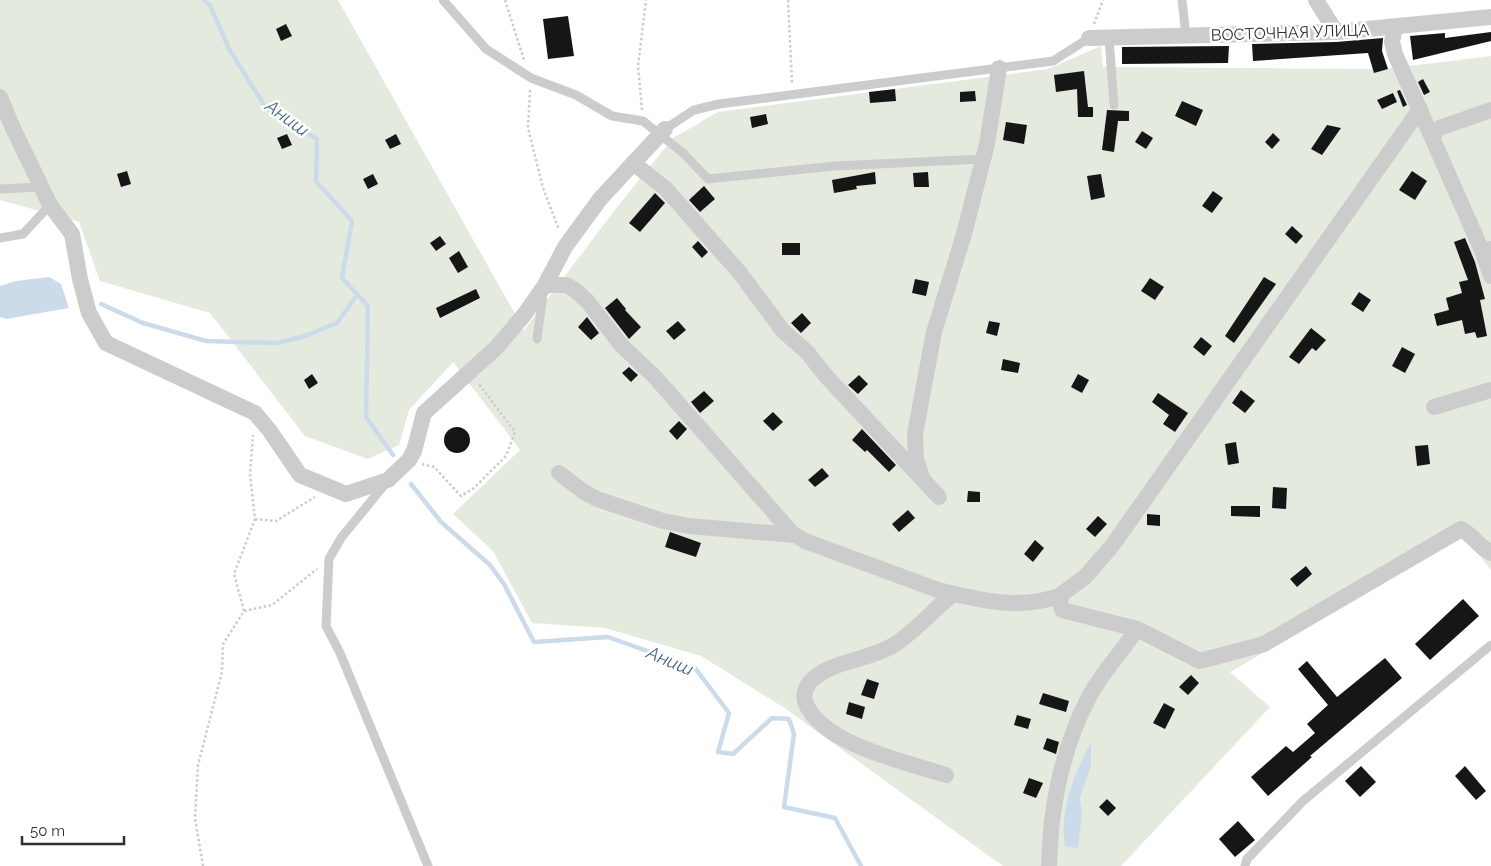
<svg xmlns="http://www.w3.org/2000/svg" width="1491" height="866" viewBox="0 0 1491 866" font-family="Raleway,sans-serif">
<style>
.green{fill:#e4ebde}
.water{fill:#ccdbe9}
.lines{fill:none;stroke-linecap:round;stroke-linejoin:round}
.stream{stroke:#ccdbe9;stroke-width:4.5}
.building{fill:#161616}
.path{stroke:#ccc;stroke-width:2.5;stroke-dasharray:2.5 2.5;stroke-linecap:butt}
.service{stroke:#ccc;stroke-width:9}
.minor{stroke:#ccc;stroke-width:16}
.labels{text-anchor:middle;stroke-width:5;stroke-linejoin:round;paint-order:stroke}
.street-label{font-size:16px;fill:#2f2f2f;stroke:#fff}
.water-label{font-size:18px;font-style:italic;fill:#44688a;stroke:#fff}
</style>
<rect width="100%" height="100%" fill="#fff"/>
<polygon class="green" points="0,0 338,0 524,330 614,211 673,138 718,112 1048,69 1101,46 1103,67 1384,69 1491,56 1491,570 1464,537 1230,672 1270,707 1121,866 1003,866 783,707 701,656 605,628 532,623 493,551 453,514 520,450 453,362 409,410 399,445 368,459 305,436 210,313 100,281 79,222 0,200"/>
<g class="water">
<polygon points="49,277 61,284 69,308 6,319 0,317 0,286 16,281"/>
<path d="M1091,742V766L1080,798L1082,814L1078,848L1065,846C1059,810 1074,774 1091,742Z"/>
</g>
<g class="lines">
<g class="stream">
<polyline points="204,0 210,5 229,49 266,108 317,139 316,181 352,221 342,278 368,306 366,417 393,455"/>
<polyline points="101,304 143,323 206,341 277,343 305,336 337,323 357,295"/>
<polyline points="411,484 441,522 490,565 504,584 534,642 608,637 695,668 729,713 718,752 733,754 772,718 789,719 794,734 784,807 835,818 861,866"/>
</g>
</g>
<g class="building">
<polygon points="568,16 574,56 548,59 543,19"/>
<polygon points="286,24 292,36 281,41 276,29"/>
<polygon points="1491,32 1491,41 1413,60 1410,36 1445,33 1445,38"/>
<polygon points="1383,38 1382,51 1388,69 1374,73 1368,53 1253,61 1252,44 1336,42"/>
<polygon points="1229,46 1228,63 1122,64 1122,47"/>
<polygon points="1084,71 1088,107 1093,107 1093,117 1078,117 1077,89 1056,92 1054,75"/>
<polygon points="1423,79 1430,92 1424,95 1418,82"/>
<polygon points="895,89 896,101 870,103 869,92"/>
<polygon points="1400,90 1407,105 1403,107 1397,91"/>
<polygon points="975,91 976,101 960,102 960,92"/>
<polygon points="1393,93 1397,102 1382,109 1377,100"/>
<polygon points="1182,101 1203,110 1196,126 1175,116"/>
<polygon points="1107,110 1129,111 1129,121 1118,121 1114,152 1102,150"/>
<polygon points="766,114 768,124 752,128 750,117"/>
<polygon points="1006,122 1027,125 1024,144 1003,140"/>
<polygon points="1327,125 1341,128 1322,155 1311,149"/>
<polygon points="1142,131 1153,138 1146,149 1135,142"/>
<polygon points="1273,133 1280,140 1272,149 1265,142"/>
<polygon points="287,134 292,145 282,149 277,138"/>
<polygon points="396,134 401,144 390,149 385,140"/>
<polygon points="127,171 131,184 121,187 117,174"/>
<polygon points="1412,171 1427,181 1415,200 1399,190"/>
<polygon points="875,172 876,184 856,186 857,189 834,193 832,180"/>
<polygon points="928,172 929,187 914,187 913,173"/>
<polygon points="373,174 378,184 368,189 363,179"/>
<polygon points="1101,174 1105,197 1091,200 1087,176"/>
<polygon points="704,186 715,199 700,212 689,200"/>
<polygon points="1213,191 1223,198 1212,213 1202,206"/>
<polygon points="655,193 665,203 640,232 629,223"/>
<polygon points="1292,226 1303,236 1296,244 1285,234"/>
<polygon points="440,236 446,244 436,251 430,243"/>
<polygon points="1465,238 1475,262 1485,299 1480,300 1487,336 1477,338 1475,332 1465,334 1462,320 1437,326 1434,314 1449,310 1446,298 1462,293 1459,282 1468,280 1454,242"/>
<polygon points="698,241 708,252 702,258 692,247"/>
<rect x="782" y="243" width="18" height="12"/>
<polygon points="459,251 468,267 458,273 449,258"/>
<polygon points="1264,277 1276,284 1234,343 1225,336"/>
<polygon points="1150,278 1164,287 1155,300 1141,291"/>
<polygon points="915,279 929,282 926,296 912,293"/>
<polygon points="476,289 480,298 440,318 436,308"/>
<polygon points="1359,292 1371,300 1363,312 1351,304"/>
<polygon points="617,298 626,309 625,310 641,327 629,339 605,308"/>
<polygon points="802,313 811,323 801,333 791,323"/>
<polygon points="587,317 599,333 591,340 578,327"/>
<polygon points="678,321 686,330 674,340 666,331"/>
<polygon points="989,321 1000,323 997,336 986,333"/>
<polygon points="1311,328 1326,340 1316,351 1312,348 1299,364 1289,357"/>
<polygon points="1201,337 1212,346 1204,356 1193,347"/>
<polygon points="1402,347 1415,354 1405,373 1392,366"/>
<polygon points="1003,359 1020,363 1018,373 1001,370"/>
<polygon points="629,367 638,375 631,382 622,373"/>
<polygon points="312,374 318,383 309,389 304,380"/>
<polygon points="1078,374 1089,380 1082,393 1071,387"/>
<polygon points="859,375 868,384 858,394 848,385"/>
<polygon points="1241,390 1255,401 1245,413 1232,403"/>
<polygon points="704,391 714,401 700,413 691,402"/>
<polygon points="1158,393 1188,413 1175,432 1163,424 1169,415 1152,402"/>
<polygon points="773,412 783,422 773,431 763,421"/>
<polygon points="679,421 687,429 677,440 669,431"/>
<circle cx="457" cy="440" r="13"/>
<polygon points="862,429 896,465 889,472 867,450 865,452 852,440"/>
<polygon points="1236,442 1239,463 1228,465 1225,444"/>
<polygon points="1428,445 1430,464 1417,466 1415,446"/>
<polygon points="822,468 829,476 815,487 808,480"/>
<polygon points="1273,487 1287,488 1286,509 1272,508"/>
<polygon points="968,491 980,492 980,502 967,502"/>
<polygon points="1231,506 1260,506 1260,517 1231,516"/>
<polygon points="908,510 915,518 899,532 892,524"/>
<polygon points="1147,514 1160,515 1160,526 1147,525"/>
<polygon points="1098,516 1107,524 1095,537 1086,529"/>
<polygon points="670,532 701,543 696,557 665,547"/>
<polygon points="1035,540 1044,548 1033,562 1024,554"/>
<polygon points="1306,566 1312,574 1297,587 1290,579"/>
<polygon points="1463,599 1479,616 1430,660 1415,644"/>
<polygon points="1385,658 1402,678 1310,756 1312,757 1268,796 1251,777 1286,746 1293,752 1315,733 1307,724 1328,705 1298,669 1307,661 1337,697"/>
<polygon points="1191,675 1199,683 1188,695 1179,687"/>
<polygon points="867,679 879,683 874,699 861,695"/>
<polygon points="1043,693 1069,701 1066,712 1039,704"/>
<polygon points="849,702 865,707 862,719 846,714"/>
<polygon points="1164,703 1175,709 1165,729 1153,723"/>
<polygon points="1017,715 1031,719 1028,729 1014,725"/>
<polygon points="1047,738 1059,742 1056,754 1043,749"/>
<polygon points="1361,766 1376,782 1360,797 1345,781"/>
<polygon points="1465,766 1486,791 1476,800 1455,776"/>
<polygon points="1029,778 1043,783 1036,798 1023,793"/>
<polygon points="1107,799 1116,808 1108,816 1099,807"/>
<polygon points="1238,821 1255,840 1235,857 1219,839"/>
</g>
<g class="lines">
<g class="path">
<polyline points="505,0 524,60"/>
<polyline points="788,0 792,83"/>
<polyline points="1094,24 1103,0"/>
<polyline points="530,90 528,128 543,188 559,230"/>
<polyline points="642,110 638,66 646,0"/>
<polyline points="422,464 434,467 461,496 474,488 506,456 515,432 478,383"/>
<polyline points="255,519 276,521 315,497"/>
<polyline points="244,611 234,574 255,519 250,474 253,435"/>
<polyline points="203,866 195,818 198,765 222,672 223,644 244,611 272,605 317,569"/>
</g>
<g class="service">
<polyline points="443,0 486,49 531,78 576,95 612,116 643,121 683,153 708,179 834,166 983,159"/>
<polyline points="1182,0 1186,36"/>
<polyline points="1109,38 1114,105"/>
<polyline points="665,129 694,110 719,104 1053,61 1089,38"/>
<polyline points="0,189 41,187"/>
<polyline points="0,238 23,234 50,205"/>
<polyline points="537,339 543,293"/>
<polyline points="386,483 341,538 329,559 326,626 340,653 428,866"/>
<polyline points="1245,866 1247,859 1303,801 1491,645"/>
</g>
<g class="minor">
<polyline points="1316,0 1336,32"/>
<polyline points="1395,27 1392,42 1395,54 1483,253 1491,249"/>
<polyline points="1089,38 1336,32 1491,17"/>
<polyline points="0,97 11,124 50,205 72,234 80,279 89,313 106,343 255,413 270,431 300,475 346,494 388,480 409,460 414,451 424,413 497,347 524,315 545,285 565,247 600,199 665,129"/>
<polyline points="1432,136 1439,128 1491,110"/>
<polyline points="633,163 666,189 740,273 783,331 807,352 826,376 939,497"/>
<polyline points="1483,253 1491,276"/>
<path d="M545,285H566L575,290L588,302L621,345L655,377L792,533L805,541L938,590C978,600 1020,610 1059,596"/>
<polyline points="1434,407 1491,390"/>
<polyline points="559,473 584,492 597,499 663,521 689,526 794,535"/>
<polyline points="921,474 916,459 915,434 934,332 964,234 987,144 999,68"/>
<path d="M1137,629L1200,661L1264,644L1461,529C1473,535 1479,547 1491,553"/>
<path d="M946,775C906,762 824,745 806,704C802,694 806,685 814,678C837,660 868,660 892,646C914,633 933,610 953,594"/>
<path d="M1049,866C1050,809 1062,748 1089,697C1102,672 1122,652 1137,629L1062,610L1059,596L1085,577L1112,546L1420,109"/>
</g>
</g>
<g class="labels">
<g class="street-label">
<text transform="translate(1290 32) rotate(-2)" y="6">ВОСТОЧНАЯ УЛИЦА</text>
</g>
<g class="water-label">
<text transform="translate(287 118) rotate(36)" y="6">Аниш</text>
<text transform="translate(670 661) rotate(23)" y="6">Аниш</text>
</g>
</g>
<path d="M22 836v8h102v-8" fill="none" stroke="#2f2f2f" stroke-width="2.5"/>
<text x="30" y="836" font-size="15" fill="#2f2f2f" stroke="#ffffff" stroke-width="4" paint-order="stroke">50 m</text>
</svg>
